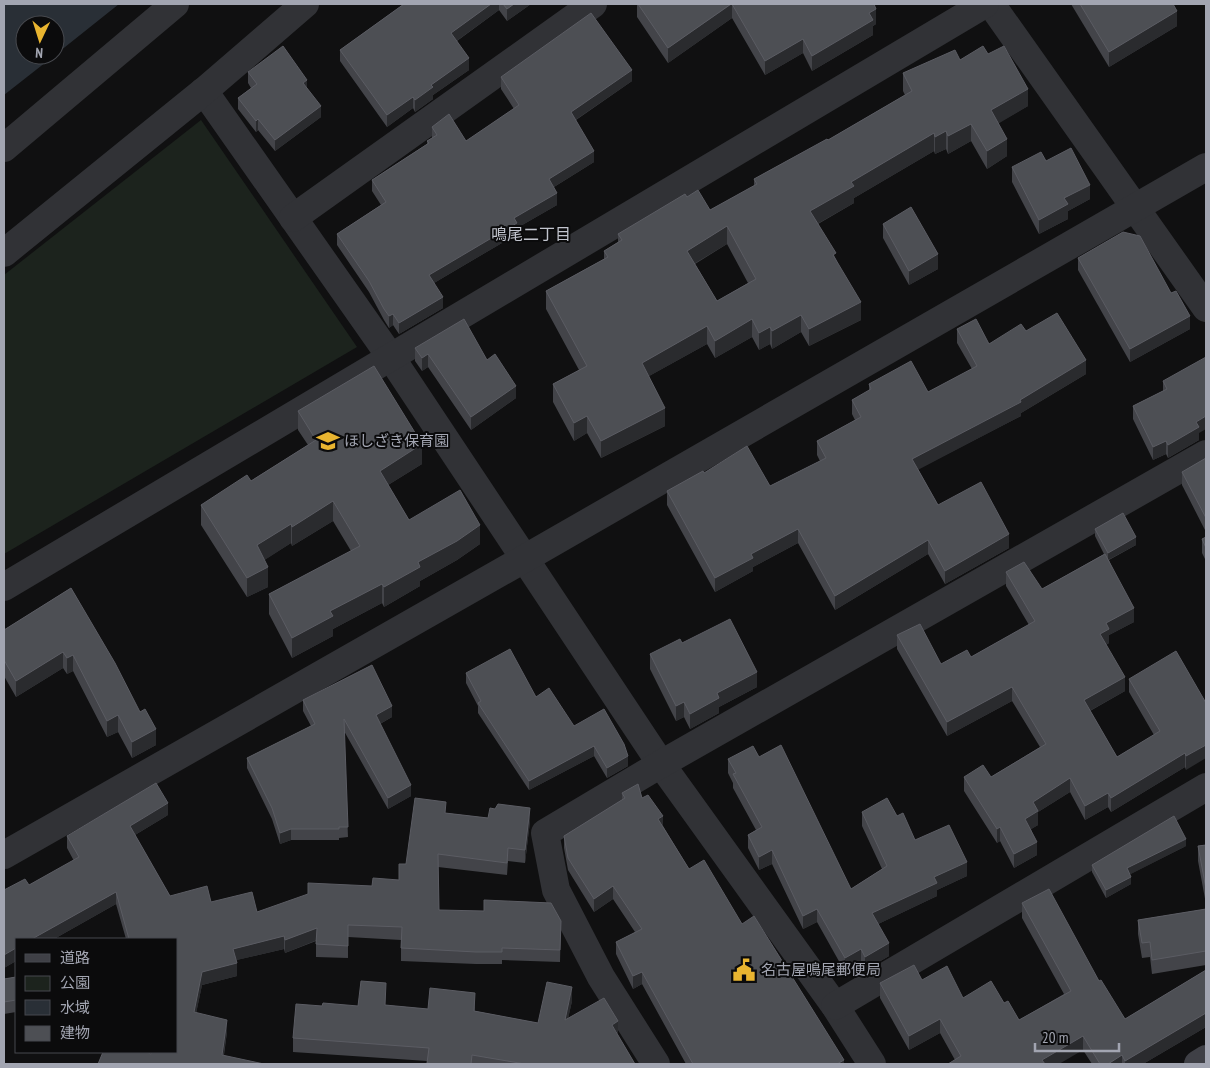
<svg xmlns="http://www.w3.org/2000/svg" width="1210" height="1068" viewBox="0 0 1210 1068" font-family="'PT Sans Narrow','Noto Sans JP',sans-serif">
<style>
.green{fill:#1c231d}
.water{fill:#292f36}
.lines{fill:none;stroke-linecap:round;stroke-linejoin:round}
.street{stroke:#313236;stroke-width:28}
.secondary{stroke:#3f4046;stroke-width:28}
.wall{fill:#434449;fill-rule:evenodd}
.shaded-wall{fill:#2a2b2e}
.building{fill:#4d4f54;stroke:#5b5c63;fill-rule:evenodd}
.labels{text-anchor:middle;stroke-width:4;stroke-linejoin:round;paint-order:stroke}
.poi-label{font-size:15px;fill:#a2a5b1;stroke:#0b0b0c;text-anchor:start}
.neighbourhood-label{font-size:16px;fill:#c2c5ce;stroke:#0b0b0c}
</style>
<rect width="100%" height="100%" fill="#101011"/>
<polygon class="green" points="201,120 357,347 4,554 4,275"/>
<polygon class="water" points="4,4 119,4 55,55 55,25 25,25 25,55 55,55 4,95"/>
<g class="lines">
<g class="street">
<polyline points="991,4 1206,308"/>
<polyline points="204,91 390,356 661,764 835,1006 872,1064"/>
<polyline points="4,148 175,4"/>
<polyline points="293,218 593,4"/>
<polyline points="4,253 204,91 305,4"/>
<polyline points="4,587 985,4"/>
<polyline points="4,855 524,559 1206,167"/>
<polyline points="835,1006 1206,787"/>
<polyline points="656,1064 601,977 556,890 545,833 661,764 1206,454"/>
</g>
<polyline class="secondary" points="1198,1064 1206,1059"/>
</g>
<g class="wall">
<polygon points="404,4 531,4 507,21 499,10 457,41 469,70 433,95 433,99 415,112 413,108 387,127 340,61 340,50"/>
<polygon points="637,4 874,4 876,24 873,26 873,35 812,71 803,53 765,75 732,18 668,63 637,17"/>
<polygon points="1071,4 1173,4 1177,26 1109,67"/>
<path d="M988,54L1028,106L998,123L1007,156L987,169L971,141L948,154L946,149L935,154L934,151L854,198V203L818,224L836,259L861,320L809,346L801,332L772,349L770,344L759,350L752,337L715,358L707,344L649,376L665,426L601,458L587,433L574,441L553,402V384L579,370L546,309V291L604,259V251L618,242V234L687,197L710,210L754,186V179L828,140L905,95L903,91V73L960,60ZM727,244L748,283L717,301L695,264Z"/>
<polygon points="248,72 307,88 321,117 275,151 258,130 256,132 238,109 238,98 251,88 248,83"/>
<polygon points="501,77 632,81 576,120 594,162 554,187 557,205 517,228 517,234 434,283 443,308 399,334 393,325 389,328 384,320 369,292 337,245 337,234 381,205 372,191 372,180 427,144 427,141 432,138 432,127 466,141 514,109 501,89"/>
<polygon points="1046,161 1090,199 1068,211 1068,219 1039,234 1012,182 1012,167"/>
<polygon points="883,224 938,269 909,285 883,238"/>
<polygon points="1078,258 1171,293 1190,329 1130,362 1078,270"/>
<polygon points="957,329 989,344 1026,331 1086,374 1021,413 1021,416 918,469 938,505 1009,548 945,584 928,554 835,610 798,543 753,567 753,571 715,592 667,505 667,491 704,473 770,486 820,461 817,455 817,441 855,420 852,414 852,400 869,391 869,384 928,392 972,369 957,343"/>
<polygon points="415,348 516,398 471,430 428,367 422,371 415,361"/>
<polygon points="1163,381 1199,433 1199,440 1168,458 1166,454 1153,460 1133,419 1133,406 1163,391"/>
<polygon points="298,411 422,464 388,485 409,520 480,544 457,560 420,581 420,586 384,607 382,603 333,629 333,636 292,658 269,614 269,594 351,551 333,521 292,546 291,543 264,560 268,587 247,597 201,525 201,505 251,481 308,445 298,430"/>
<polygon points="1206,458 1206,532 1182,485 1182,472"/>
<polygon points="1095,529 1136,545 1109,560 1134,622 1109,635 1109,643 1106,645 1125,691 1090,711 1117,757 1154,735 1129,692 1129,679 1206,703 1186,770 1185,767 1111,812 1108,807 1085,820 1070,792 1038,812 1038,825 1031,829 1037,855 1014,868 1000,841 997,843 964,791 964,777 991,777 1040,747 1012,701 947,736 897,649 897,635 941,664 971,657 1029,625 1006,586 1006,572 1042,589 1104,554 1095,536"/>
<polygon points="1206,537 1206,561 1202,553 1202,539"/>
<polygon points="71,588 156,745 132,758 118,732 107,737 73,671 67,674 63,668 16,697 4,676 4,630"/>
<polygon points="682,643 757,687 719,707 719,713 690,729 684,717 676,721 650,669 650,654"/>
<polygon points="466,673 536,697 628,766 607,778 594,756 529,790 478,713 478,706 466,683"/>
<polygon points="303,700 392,717 380,724 411,796 388,809 344,731 348,837 339,838 339,840 291,840 280,844 272,819 247,768 247,758 311,726 303,711"/>
<polygon points="759,757 851,889 882,869 862,826 862,812 897,816 915,840 967,876 937,890 937,896 878,924 889,956 865,970 861,963 845,972 817,922 803,929 772,864 759,870 748,848 748,835 756,830 733,788 733,783 728,773 728,759"/>
<polygon points="622,793 642,798 663,826 689,869 742,924 844,1064 686,1064 642,984 633,989 616,954 616,942 635,932 613,899 594,912 568,870 564,848 564,836 622,800"/>
<polygon points="446,813 488,818 530,821 525,863 508,861 507,875 438,867 439,910 561,921 560,962 502,960 502,964 476,964 401,961 401,940 348,937 348,958 316,957 316,941 285,953 284,949 236,960 237,976 202,985 196,1013 227,1032 224,1055 151,1054 176,1052 176,939 126,939 116,904 54,939 16,939 16,961 4,968 4,890 29,885 74,861 67,848 67,836 168,815 135,835 170,896 211,902 257,912 399,880 406,864"/>
<polygon points="1206,845 1206,904 1198,861 1198,846"/>
<polygon points="1186,846 1130,874 1131,884 1106,898 1092,872 1092,865"/>
<polygon points="1022,903 1099,981 1125,1019 1206,970 1206,1027 1143,1064 1092,1064 1083,1050 955,1060 940,1033 909,1050 880,998 880,983 922,980 963,998 1004,1003 1019,1020 1064,994 1022,918"/>
<polygon points="1206,909 1206,965 1152,974 1150,957 1142,958 1138,934 1138,920"/>
<polygon points="16,977 16,1012 4,1014 4,979"/>
<polygon points="572,1001 568,1018 617,1035 635,1064 427,1064 427,1061 293,1052 293,1038 322,1006 358,1006 385,1005 428,1009 475,1007 475,1011 538,1023"/>
</g>
<g class="shaded-wall">
<polygon points="491,4 499,4 499,10 451,45 451,33"/>
<polygon points="514,4 531,4 507,21 507,9"/>
<polygon points="732,4 732,18 668,63 668,48"/>
<polygon points="876,9 876,24 873,26 873,35 812,71 812,56 869,13"/>
<polygon points="1177,11 1177,26 1109,67 1109,52"/>
<polygon points="803,39 803,53 765,75 765,61"/>
<polygon points="469,58 469,70 433,95 433,99 415,112 415,100 431,85"/>
<polygon points="632,70 632,81 571,123 571,112"/>
<polygon points="307,80 307,91 303,83"/>
<polygon points="1028,89 1028,106 991,128 991,110"/>
<polygon points="413,97 413,108 387,127 387,115"/>
<polygon points="321,106 321,117 275,151 275,140"/>
<polygon points="258,119 258,130 256,132 256,121"/>
<polygon points="971,124 971,141 948,154 948,136"/>
<polygon points="946,131 946,149 935,154 935,137"/>
<polygon points="934,133 934,151 854,198 854,203 810,228 810,211 851,182"/>
<polygon points="1007,139 1007,156 987,169 987,151"/>
<polygon points="594,151 594,162 549,190 549,179"/>
<polygon points="1090,185 1090,199 1068,211 1068,219 1039,234 1039,220 1064,198"/>
<polygon points="557,193 557,205 517,228 517,234 429,286 429,275 514,218"/>
<polygon points="727,226 727,244 687,268 687,251"/>
<polygon points="938,254 938,269 909,285 909,271"/>
<polygon points="443,297 443,308 399,334 399,323"/>
<polygon points="861,302 861,320 809,346 809,329"/>
<polygon points="393,314 393,325 389,328 389,316"/>
<polygon points="801,315 801,332 772,349 772,331"/>
<polygon points="1190,316 1190,329 1130,362 1130,349"/>
<polygon points="752,319 752,337 715,358 715,341"/>
<polygon points="707,326 707,344 642,380 642,363"/>
<polygon points="770,327 770,344 759,350 759,333"/>
<polygon points="428,354 428,367 422,371 422,358"/>
<polygon points="1086,360 1086,374 1021,413 1021,416 912,473 912,459 1020,400"/>
<polygon points="516,386 516,398 471,430 471,417"/>
<polygon points="665,408 665,426 601,458 601,441"/>
<polygon points="587,416 587,433 574,441 574,423"/>
<polygon points="1206,416 1206,429 1199,433 1199,440 1168,458 1168,445 1196,422"/>
<polygon points="1166,441 1166,454 1153,460 1153,447"/>
<polygon points="422,444 422,464 380,490 380,471"/>
<polygon points="333,501 333,521 292,546 292,527"/>
<polygon points="291,524 291,543 257,565 257,545"/>
<polygon points="480,525 480,544 457,560 420,581 420,586 384,607 384,587 418,562"/>
<polygon points="798,529 798,543 753,567 753,571 715,592 715,578 751,554"/>
<polygon points="1009,534 1009,548 945,584 945,571"/>
<polygon points="1136,537 1136,545 1108,560 1108,553"/>
<polygon points="928,540 928,554 835,610 835,596"/>
<polygon points="268,567 268,587 247,597 247,578"/>
<polygon points="382,584 382,603 333,629 333,636 292,658 292,638 330,611"/>
<polygon points="1134,608 1134,622 1109,635 1109,643 1100,648 1100,634 1106,623"/>
<polygon points="63,652 63,668 16,697 16,681"/>
<polygon points="73,655 73,671 67,674 67,658"/>
<polygon points="757,672 757,687 719,707 719,713 690,729 690,714 717,693"/>
<polygon points="1125,677 1125,691 1084,714 1084,700"/>
<polygon points="1012,687 1012,701 947,736 947,722"/>
<polygon points="684,702 684,717 676,721 676,706"/>
<polygon points="392,706 392,717 376,726 376,715"/>
<polygon points="118,715 118,732 107,737 107,721"/>
<polygon points="156,729 156,745 132,758 132,742"/>
<polygon points="1206,745 1206,758 1186,770 1186,756"/>
<polygon points="594,746 594,756 529,790 529,781"/>
<polygon points="1185,753 1185,767 1111,812 1111,798"/>
<polygon points="628,756 628,766 607,778 607,768"/>
<polygon points="1070,778 1070,792 1038,812 1038,825 1025,833 1025,819 1033,802"/>
<polygon points="411,785 411,796 388,809 388,798"/>
<polygon points="1108,793 1108,807 1085,820 1085,806"/>
<polygon points="168,803 168,815 130,838 130,826"/>
<polygon points="530,808 530,821 525,863 525,850"/>
<polygon points="663,816 663,828 658,819"/>
<polygon points="1000,827 1000,841 997,843 997,829"/>
<polygon points="291,829 291,840 280,844 280,833"/>
<polygon points="1186,839 1186,846 1127,876 1127,868"/>
<polygon points="1037,842 1037,855 1014,868 1014,854"/>
<polygon points="772,850 772,864 759,870 759,857"/>
<polygon points="967,862 967,876 937,890 937,896 872,927 872,913 934,877"/>
<polygon points="1131,877 1131,884 1106,898 1106,890"/>
<polygon points="613,886 613,899 594,912 594,899"/>
<polygon points="116,892 116,904 54,939 32,939"/>
<polygon points="817,909 817,922 803,929 803,916"/>
<polygon points="317,928 317,940 285,953 285,940"/>
<polygon points="284,936 284,949 233,961 233,949"/>
<polygon points="889,943 889,956 865,970 865,957"/>
<polygon points="16,948 16,961 4,968 4,955"/>
<polygon points="861,949 861,963 845,972 845,958"/>
<polygon points="237,963 237,976 202,985 194,1024 194,1012 202,972"/>
<polygon points="642,972 642,984 633,989 633,976"/>
<polygon points="572,987 572,1001 565,1033 565,1020"/>
<polygon points="475,993 475,1007 474,1025 474,1011"/>
<polygon points="1206,1013 1206,1027 1143,1064 1125,1064 1125,1061"/>
<polygon points="940,1019 940,1033 909,1050 909,1036"/>
<polygon points="227,1020 227,1032 222,1064 222,1055"/>
<polygon points="618,1021 618,1034 612,1025"/>
<polygon points="1083,1036 1083,1050 1059,1064 1042,1064 1042,1060"/>
<polygon points="1122,1055 1122,1064 1108,1064"/>
<polygon points="844,1060 844,1064 837,1064"/>
</g>
<g class="building">
<polygon points="404,4 491,4 451,33 469,58 431,85 433,87 415,100 413,97 387,115 340,50"/>
<polygon points="503,4 514,4 507,9"/>
<polygon points="638,4 731,4 668,48"/>
<polygon points="732,4 874,4 876,9 869,13 873,20 812,56 803,39 765,61"/>
<polygon points="1080,4 1173,4 1177,11 1109,52"/>
<polygon points="591,13 632,70 571,112 594,151 549,179 557,193 514,218 517,223 429,275 443,297 399,323 393,314 389,316 384,309 369,281 337,234 386,202 372,180 429,143 427,141 437,135 432,127 449,114 466,141 519,105 501,77"/>
<polygon points="283,46 307,80 303,83 321,106 275,140 258,119 256,121 238,98 257,84 248,72"/>
<path d="M983,46L988,54L1004,46L1028,89L991,110L1007,139L987,151L971,124L948,136L946,131L935,137L934,133L851,182L854,186L810,211L836,253L833,255L861,302L809,329L801,315L772,331L770,327L759,333L752,319L715,341L707,326L642,363L665,408L601,441L587,416L574,423L553,384L587,366L546,291L608,257L604,251L622,240L618,234L685,194L687,197L698,190L710,210L757,184L754,179L827,139L828,140L912,91L903,73L955,50L960,60ZM727,226L756,279L717,301L687,251Z"/>
<polygon points="1071,148 1090,185 1064,198 1068,204 1039,220 1012,167 1041,152 1046,161"/>
<polygon points="911,207 938,254 909,271 883,224"/>
<polygon points="1123,232 1140,236 1171,293 1176,291 1190,316 1130,349 1078,258"/>
<polygon points="1057,313 1086,360 1020,400 1021,402 912,459 938,505 981,482 1009,534 945,571 928,540 835,596 798,529 751,554 753,558 715,578 667,491 703,471 704,473 747,446 770,486 826,458 817,441 861,417 852,400 871,389 869,384 911,361 928,392 977,366 957,329 976,319 989,344 1021,324 1026,331"/>
<polygon points="464,319 487,360 495,354 516,386 471,417 428,354 422,358 415,348"/>
<polygon points="1206,357 1206,416 1196,422 1199,427 1168,445 1166,441 1153,447 1133,406 1167,389 1163,381"/>
<polygon points="374,366 422,444 380,471 409,520 460,490 480,525 457,541 418,562 420,567 384,587 382,584 330,611 333,616 292,638 269,594 360,546 333,501 292,527 291,524 257,545 268,567 247,578 201,505 247,475 251,481 316,440 298,411"/>
<polygon points="1206,458 1206,518 1182,472"/>
<polygon points="1123,513 1136,537 1108,553 1095,529"/>
<polygon points="1206,537 1206,548 1202,539"/>
<polygon points="1105,554 1134,608 1106,623 1109,629 1100,634 1125,677 1084,700 1117,757 1160,731 1129,679 1176,651 1206,703 1206,745 1186,756 1185,753 1111,798 1108,793 1085,806 1070,778 1033,802 1038,811 1025,819 1037,842 1014,854 1000,827 997,829 964,777 983,765 991,777 1046,744 1012,687 947,722 897,635 920,624 941,664 967,650 971,657 1035,621 1006,572 1024,562 1042,589"/>
<polygon points="71,588 115,663 140,712 145,709 156,729 132,742 118,715 107,721 73,655 67,658 63,652 16,681 4,660 4,630"/>
<polygon points="730,619 757,672 717,693 719,698 690,714 684,702 676,706 650,654 680,639 682,643"/>
<polygon points="510,649 536,697 549,688 574,726 604,709 624,744 628,756 607,768 594,746 529,781 478,703 481,701 466,673"/>
<polygon points="372,665 392,706 376,715 411,785 388,798 344,719 348,827 339,827 339,829 291,829 280,833 272,808 247,758 315,724 303,700"/>
<polygon points="781,745 851,889 887,866 862,812 887,798 897,816 903,813 915,840 949,825 967,862 934,877 937,883 872,913 889,943 865,957 861,949 845,958 817,909 803,916 772,850 759,857 748,835 762,827 733,774 736,773 728,759 753,746 759,757"/>
<polygon points="156,783 168,803 130,826 170,896 207,886 211,902 252,892 257,912 308,894 308,883 372,886 373,878 399,880 399,864 406,864 415,798 446,802 445,813 488,818 490,808 495,809 498,804 530,808 525,850 508,848 507,863 438,854 439,910 484,911 484,900 551,903 561,921 560,950 502,948 502,952 476,952 401,948 402,927 348,925 348,946 316,944 317,928 285,940 284,936 233,949 237,963 202,972 194,1012 227,1020 222,1055 264,1064 98,1064 103,1052 146,1052 151,1054 152,1052 176,1052 176,939 129,939 116,892 32,939 16,939 16,948 4,955 4,889 4,890 25,879 29,885 79,857 67,836"/>
<polygon points="638,784 642,798 648,795 663,816 658,819 689,869 704,860 742,924 754,916 844,1060 837,1064 693,1064 642,972 633,976 616,942 642,929 613,886 594,899 568,858 564,836 625,798 622,793"/>
<polygon points="1174,816 1186,839 1127,868 1131,877 1106,890 1092,865"/>
<polygon points="1206,845 1206,889 1198,846"/>
<polygon points="1049,889 1099,981 1101,980 1125,1019 1206,970 1206,1013 1125,1061 1122,1055 1108,1064 1100,1064 1083,1036 1042,1060 1045,1064 948,1064 961,1056 940,1019 909,1036 880,983 914,965 922,980 947,966 963,998 991,981 1004,1003 1008,1001 1019,1020 1071,991 1022,903"/>
<polygon points="1206,909 1206,951 1152,960 1150,942 1142,943 1138,920"/>
<polygon points="16,977 16,1000 4,1002 4,979"/>
<polygon points="361,981 386,983 385,1005 428,1009 430,988 475,993 474,1011 538,1023 547,982 572,987 565,1020 604,998 618,1021 612,1025 635,1064 525,1064 472,1055 471,1064 433,1064 427,1063 429,1048 293,1038 296,1004 322,1006 323,1003 358,1006"/>
</g>
<defs>
<symbol id="school-bare" viewBox="-9 -9 18 18"><path d="M0-5L7-2L0 1L-7-2ZM-4 1L0 2.5L4 1V4Q0 6-4 4Z" fill="#e9b530" stroke="#0b0b0c" stroke-width="2.5" paint-order="stroke"/></symbol>
<symbol id="civic-bare" viewBox="-9 -9 18 18"><path d="M-.6-6.5H3V-4.5H.6V-3L4-1V1h2V6H-6V1h2V-1L-.6-3ZM-1.2 2.5V6h2.4V2.5Z" fill="#e9b530" stroke="#0b0b0c" stroke-width="2.5" paint-order="stroke"/></symbol>
</defs>
<g fill-rule="evenodd">
<use href="#school-bare" x="312" y="425" width="32" height="32"/>
<use href="#civic-bare" x="728" y="954" width="32" height="32"/>
</g>
<g class="labels">
<g class="poi-label">
<text x="344" y="446">ほしざき保育園</text>
<text x="761" y="975">名古屋鳴尾郵便局</text>
</g>
<g class="neighbourhood-label">
<text x="531" y="240">鳴尾二丁目</text>
</g>
</g>
<rect width="1210" height="1068" fill="none" stroke="#a2a5b1" stroke-width="10"/>
<rect x="15" y="938" width="162" height="115" fill="#0b0b0c" stroke="#47494e"/>
<rect x="25" y="954" width="25" height="8" fill="#3f4046" stroke="#47494e"/>
<text x="60" y="963" font-size="15" fill="#a2a5b1">道路</text>
<rect x="25" y="976" width="25" height="15" fill="#1c231d" stroke="#47494e"/>
<text x="60" y="988" font-size="15" fill="#a2a5b1">公園</text>
<rect x="25" y="1000" width="25" height="15" fill="#292f36" stroke="#47494e"/>
<text x="60" y="1013" font-size="15" fill="#a2a5b1">水域</text>
<rect x="25" y="1026" width="25" height="15" fill="#4d4f54" stroke="#47494e"/>
<text x="60" y="1038" font-size="15" fill="#a2a5b1">建物</text>
<g transform="translate(40 40) rotate(184)"><circle r="24" fill="#0b0b0c" stroke="#47494e"/>
<path d="M0-4L9 19L0 12L-9 19Z" fill="#e9b530"/>
<text y="-8" font-size="14" font-weight="bold" text-anchor="middle" fill="#a2a5b1">N</text>
</g>
<path d="M1035 1043v8h84v-8" fill="none" stroke="#a2a5b1" stroke-width="2.5"/>
<text x="1042" y="1043" font-size="15" fill="#a2a5b1" stroke="#0b0b0c" stroke-width="4" paint-order="stroke">20 m</text>
</svg>
